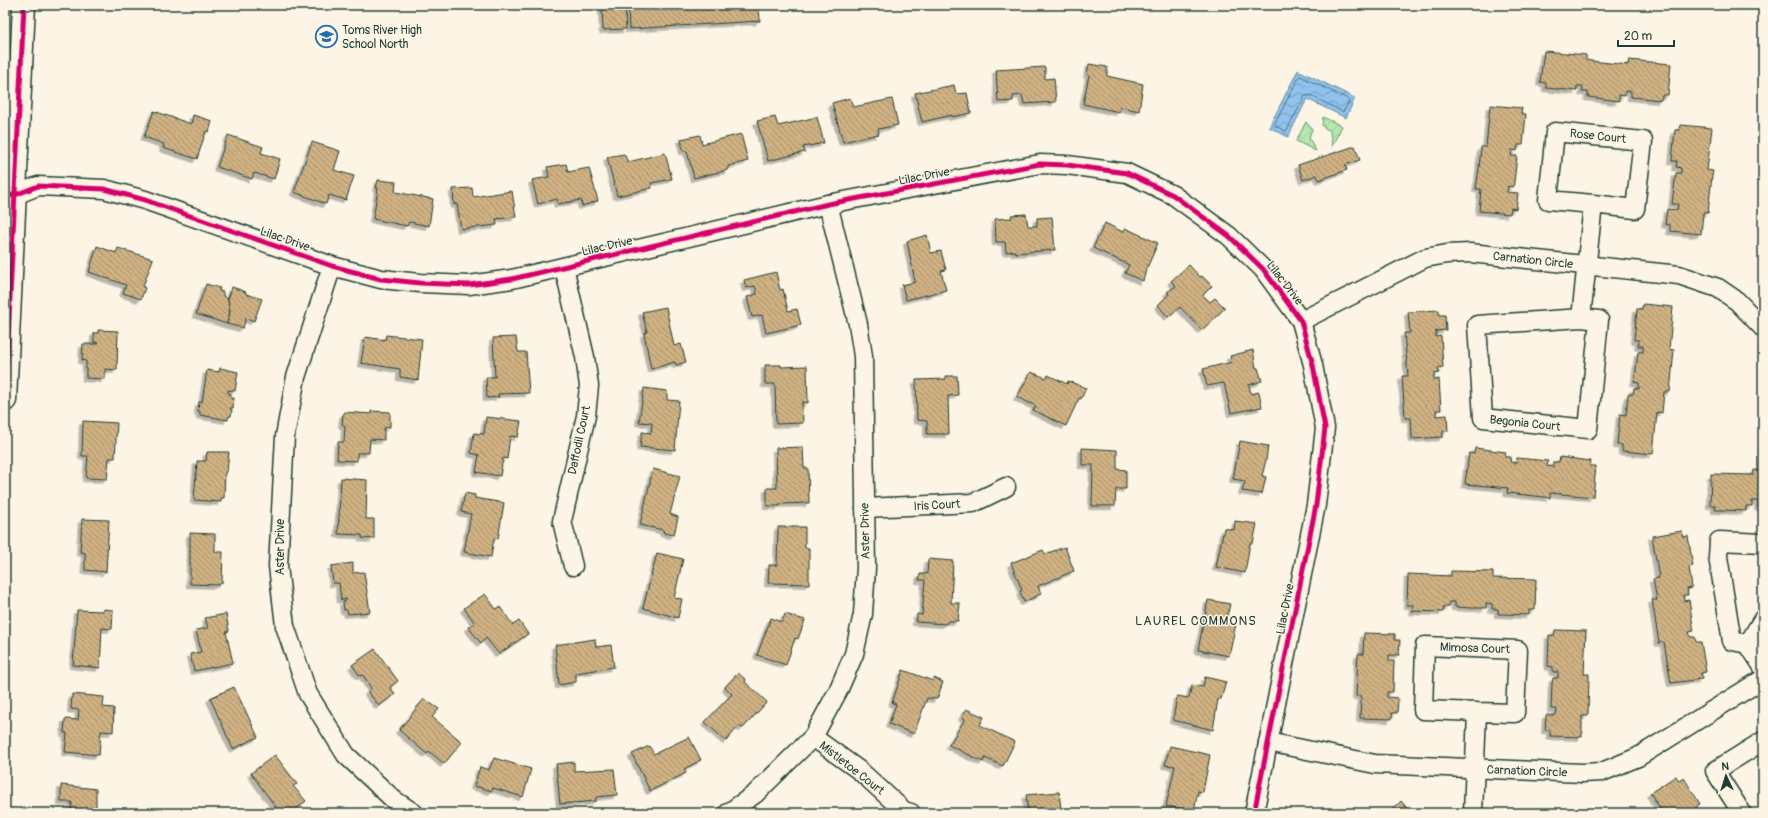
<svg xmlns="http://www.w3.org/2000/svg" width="1768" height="818" viewBox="0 0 1768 818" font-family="Pangolin,sans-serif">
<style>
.garden{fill:url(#garden-furrows);stroke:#699370}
.water{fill:url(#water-waves);stroke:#638da2}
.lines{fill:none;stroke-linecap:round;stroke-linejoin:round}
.shore{stroke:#4c727e;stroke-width:1}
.building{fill:url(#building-back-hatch);stroke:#1f3d34;filter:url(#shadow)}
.street-casing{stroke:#1f3d34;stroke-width:21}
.secondary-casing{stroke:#1f3d34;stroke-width:25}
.street{stroke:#fcf5e5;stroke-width:18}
.secondary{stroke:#fcf5e5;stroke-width:22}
.cycleway-casing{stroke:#fcf5e5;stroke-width:8}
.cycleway{stroke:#d6006c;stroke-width:5}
.labels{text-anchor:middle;stroke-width:3;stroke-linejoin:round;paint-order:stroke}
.poi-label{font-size:12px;fill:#1f3d34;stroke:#fcf5e5;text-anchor:start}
.street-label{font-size:12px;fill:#1f3d34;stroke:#fcf5e5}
.neighbourhood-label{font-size:13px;letter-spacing:1px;fill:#1f3d34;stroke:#fcf5e5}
</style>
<defs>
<pattern id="garden-furrows" width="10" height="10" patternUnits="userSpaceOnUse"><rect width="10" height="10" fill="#b3e9ac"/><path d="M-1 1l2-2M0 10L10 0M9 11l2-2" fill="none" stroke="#9ac995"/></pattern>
<pattern id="water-waves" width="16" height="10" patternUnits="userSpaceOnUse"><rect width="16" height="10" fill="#90c2ec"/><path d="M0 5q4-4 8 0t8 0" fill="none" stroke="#759fc0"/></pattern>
<pattern id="building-back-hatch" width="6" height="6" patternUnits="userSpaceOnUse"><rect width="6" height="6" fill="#cfb183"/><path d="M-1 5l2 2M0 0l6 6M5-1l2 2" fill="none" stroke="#a7916c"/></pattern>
<filter id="shadow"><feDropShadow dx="-3.5" dy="3.5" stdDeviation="0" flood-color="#0004"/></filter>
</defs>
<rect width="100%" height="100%" fill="#fcf5e5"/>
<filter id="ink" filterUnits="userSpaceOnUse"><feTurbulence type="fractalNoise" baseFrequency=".025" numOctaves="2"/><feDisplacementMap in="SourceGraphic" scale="8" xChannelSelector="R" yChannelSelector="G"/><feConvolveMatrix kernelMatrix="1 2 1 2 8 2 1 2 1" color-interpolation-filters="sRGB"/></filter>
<g filter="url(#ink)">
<g class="garden">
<polygon points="1323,117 1342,126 1332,146 1330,131 1322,126"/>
<polygon points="1306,122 1312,129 1309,138 1316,151 1296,141"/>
</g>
<polygon class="water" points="1298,70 1355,98 1346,118 1307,99 1288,137 1269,127"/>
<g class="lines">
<polygon class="shore" points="1300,76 1348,99 1349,102 1343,112 1310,95 1305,96 1287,130 1285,131 1276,126 1275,124"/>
</g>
<g class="building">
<polygon points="602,5 625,5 626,29 603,30"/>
<polygon points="628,5 759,5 760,21 629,29"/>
<polygon points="1544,51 1586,55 1586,60 1591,61 1628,65 1629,60 1671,64 1668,95 1662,95 1661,100 1631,97 1631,91 1625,91 1625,96 1619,95 1619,101 1588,97 1588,92 1582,92 1583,86 1577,86 1577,91 1546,88 1546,83 1540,82"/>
<polygon points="1089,64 1107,67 1107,76 1143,84 1139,111 1120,107 1119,112 1083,104 1089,75 1087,74"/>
<polygon points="1045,67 1045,79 1054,78 1056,102 1024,104 1022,95 1013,96 1013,101 998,102 996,70"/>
<polygon points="954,85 956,94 967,93 971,113 952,117 952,115 922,122 915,93"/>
<polygon points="850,98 853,107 892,99 898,125 878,129 879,134 843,142 832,103"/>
<polygon points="1490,105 1522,108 1521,114 1526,114 1523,145 1518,145 1517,151 1512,150 1511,156 1517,156 1514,182 1513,187 1508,186 1507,192 1518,193 1516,209 1511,208 1510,214 1479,211 1481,189 1476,189 1479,168 1481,147 1486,147"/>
<polygon points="154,111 191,124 193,115 212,121 209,132 206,131 197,159 163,148 164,144 144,137"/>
<polygon points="775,117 778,126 817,117 824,143 803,147 805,152 768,161 757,121"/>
<polygon points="1681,125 1712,128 1707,170 1713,171 1712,176 1708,213 1703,213 1701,234 1670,231 1670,225 1665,224 1667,209 1677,210 1678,204 1672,204 1674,188 1676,173 1681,173 1681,168 1676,167 1677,161 1672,161 1675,130 1680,130"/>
<polygon points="741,134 748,161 728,166 728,170 694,178 687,151 683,151 681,139 700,135 702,144"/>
<polygon points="228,135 263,147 261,153 280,159 274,179 254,173 252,179 217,167"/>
<polygon points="312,142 340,151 334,170 354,176 346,200 329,195 326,204 294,192"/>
<polygon points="1355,146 1360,160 1345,165 1347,170 1319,180 1317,175 1303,180 1298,165"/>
<polygon points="665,153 672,179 651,183 652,188 617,196 607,157 624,154 628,162"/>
<polygon points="566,164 568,172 589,168 598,201 582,206 581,200 558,204 557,199 538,204 532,180 549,177 547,167"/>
<polygon points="378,180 396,182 395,192 433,199 429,226 409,222 407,226 373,219 378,188 376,188"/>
<polygon points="472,188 473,197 512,191 516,217 496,219 497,225 461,229 457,204 454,205 453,189"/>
<polygon points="1026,214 1028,226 1037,226 1037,218 1052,217 1055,250 1016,253 1015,251 1006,252 1005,242 996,242 995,219 1012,218 1011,215"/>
<polygon points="1105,223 1123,232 1125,228 1158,243 1146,270 1143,281 1125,273 1129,265 1093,248"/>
<polygon points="927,235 931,253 941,251 946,270 941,271 946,290 906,300 902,285 915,282 907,241"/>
<polygon points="97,246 116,253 118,248 153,259 143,286 145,288 141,299 123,293 126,285 89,272"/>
<polygon points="1189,265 1200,277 1202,276 1212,286 1203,295 1210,302 1215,298 1225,308 1202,330 1180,307 1168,317 1158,305 1169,294 1167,292 1176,286 1171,281"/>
<polygon points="776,272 780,290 783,289 788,311 797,309 801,325 766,333 762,315 752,317 747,297 757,294 755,286 746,288 744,280"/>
<polygon points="206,284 220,288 219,291 223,292 223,296 228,299 230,312 227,324 196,314"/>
<polygon points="232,287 246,292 246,294 262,299 254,321 246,318 243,328 227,324 230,312 228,299"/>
<polygon points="1643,304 1673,307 1669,349 1674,350 1670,392 1664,392 1662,413 1657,412 1653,454 1622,451 1622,445 1617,445 1620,414 1626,415 1628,394 1633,394 1634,388 1639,389 1639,383 1634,382 1635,378 1638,352 1643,352 1643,346 1638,346 1639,340 1634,340 1637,309 1642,309"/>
<polygon points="666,307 674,346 681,344 686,362 676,365 675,362 651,369 644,333 647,332 642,312"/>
<polygon points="1439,310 1439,315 1445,315 1446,330 1436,331 1436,337 1441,336 1443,367 1438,368 1439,373 1434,374 1434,380 1439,379 1441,410 1436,410 1436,416 1447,415 1448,431 1443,431 1443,437 1412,439 1411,418 1405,418 1402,376 1408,376 1404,333 1410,333 1408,312"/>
<polygon points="98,330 118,331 117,370 105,369 105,379 86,378 86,361 82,360 83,344 98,344 97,342 94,343 94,333 98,333"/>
<polygon points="386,335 422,339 418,380 400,377 400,369 361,363 365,337 385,340"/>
<polygon points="516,337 518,352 526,352 529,393 498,394 499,397 487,398 486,377 495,377 493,338"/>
<polygon points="1253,350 1256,368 1258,368 1262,381 1249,385 1251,394 1259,392 1262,407 1231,413 1224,383 1207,386 1203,369 1232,362 1230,356"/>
<polygon points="765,365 781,365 781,367 807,366 808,403 802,402 803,423 776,424 775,384 765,384"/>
<polygon points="220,368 238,372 235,391 228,390 228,393 231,394 230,398 234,398 233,408 230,408 232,410 231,416 228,417 228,420 200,415 200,412 198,411 199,402 202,402 207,370 219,372"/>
<polygon points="1031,372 1046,378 1048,375 1067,384 1068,381 1086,388 1081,399 1079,398 1066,426 1033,410 1036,406 1017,397"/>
<polygon points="946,376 957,376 958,395 948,396 949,434 927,434 927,421 917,420 916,380 946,379"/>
<polygon points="644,388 667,391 667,400 679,401 675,450 640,447 642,432 651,433 652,423 639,422"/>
<polygon points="371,411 390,412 390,427 384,428 384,440 370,439 369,453 357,453 357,461 337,460 338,442 344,442 345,426 342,424 343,415 345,412 371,414"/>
<polygon points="486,417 521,421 518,437 510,436 507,459 503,458 500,476 476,472 479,455 471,453 474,433 484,434"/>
<polygon points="83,421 117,423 115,458 109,458 107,479 86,478 88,456 82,456"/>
<polygon points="1240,441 1268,446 1266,460 1262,476 1266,477 1262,494 1242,491 1245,481 1233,479"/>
<polygon points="803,447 804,468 808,468 809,503 780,504 780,506 767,506 767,488 777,488 776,448"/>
<polygon points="1082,448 1117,450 1117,469 1126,470 1126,489 1116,489 1115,506 1092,506 1093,465 1082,465"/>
<polygon points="1475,448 1506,452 1505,457 1511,457 1510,462 1516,463 1517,458 1548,461 1547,466 1553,467 1553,462 1559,462 1560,457 1591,461 1590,466 1596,466 1593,497 1550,493 1550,498 1544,497 1507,493 1508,488 1465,484 1469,453 1474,454"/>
<polygon points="207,452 229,452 227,472 225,472 224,498 221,498 221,502 194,500 197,461 206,461"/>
<polygon points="653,469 680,476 670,514 678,517 674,535 664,533 663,530 640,525"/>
<polygon points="1754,470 1763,471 1763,507 1758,507 1758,501 1752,501 1752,506 1746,506 1746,511 1720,510 1715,510 1715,505 1710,505 1711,474 1753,475"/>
<polygon points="341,478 367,480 366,519 374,519 374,539 362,538 362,535 338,534"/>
<polygon points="465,493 475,495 475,498 504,503 498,539 494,538 491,557 464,552 471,514 461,512"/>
<polygon points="82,519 109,520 106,572 85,570 85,553 80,552"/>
<polygon points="1235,521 1257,524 1253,543 1250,543 1245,573 1216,567 1224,528 1234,530"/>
<polygon points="778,527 805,527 805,548 809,548 809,584 768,583 769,565 777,565"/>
<polygon points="1682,531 1683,537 1688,536 1693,566 1689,567 1692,588 1687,589 1688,595 1683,595 1684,601 1689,600 1693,626 1694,631 1689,632 1690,637 1695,637 1696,642 1701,642 1706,672 1701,673 1702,679 1671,683 1664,642 1659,643 1652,600 1657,600 1653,579 1659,578 1652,536"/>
<polygon points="190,533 215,534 215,552 223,552 222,583 218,585 190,584"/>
<polygon points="1065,547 1074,571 1038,586 1041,594 1024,602 1020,591 1022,590 1011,563 1043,550 1045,554"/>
<polygon points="657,553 683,559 674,598 682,599 678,618 643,608"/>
<polygon points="928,559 953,561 951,603 960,603 958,621 948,621 946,624 916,622 917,614 922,615 925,580 919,580 920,574 927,574"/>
<polygon points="353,563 353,573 364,572 370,612 348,614 347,610 344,610 343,602 346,601 346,599 341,600 339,583 333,583 331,566"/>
<polygon points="1451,571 1493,572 1493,578 1536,579 1535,610 1529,610 1529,615 1503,614 1498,614 1498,609 1492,609 1492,604 1486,603 1486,608 1471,608 1455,607 1455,602 1449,602 1449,607 1444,607 1443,612 1412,611 1413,605 1407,605 1408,574 1451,576"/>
<polygon points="485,594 496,609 500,607 513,625 519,621 528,634 499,654 486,638 481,643 468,627 475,623 464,608"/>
<polygon points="1208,600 1230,604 1226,621 1236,624 1229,656 1198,650"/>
<polygon points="103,609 113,610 112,629 102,628 100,668 73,665 77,610 103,611"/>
<polygon points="226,614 229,631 226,632 233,663 194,671 190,654 201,652 196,630 208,628 205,618"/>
<polygon points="785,614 805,620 798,639 795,638 786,665 757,655 771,618 782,622"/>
<polygon points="1555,630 1586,631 1584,674 1589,674 1588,716 1582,716 1582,737 1550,736 1550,730 1545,730 1546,715 1556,715 1557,709 1551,709 1552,683 1553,678 1558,678 1558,672 1553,672 1553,667 1548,666 1549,635 1554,636"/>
<polygon points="1364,633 1395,634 1395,640 1400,640 1399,655 1389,655 1389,661 1394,661 1393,692 1387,692 1387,697 1398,698 1397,713 1392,713 1392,719 1360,718 1361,696 1356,696 1358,654 1363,654"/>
<polygon points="595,639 596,647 611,645 614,667 576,673 576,682 559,685 555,645"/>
<polygon points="375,649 398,681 390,687 395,694 379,706 368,692 371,688 363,675 360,676 352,665"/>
<polygon points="903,670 933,681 934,678 943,682 937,699 927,698 914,734 889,724 896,704 892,703"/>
<polygon points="738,673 746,680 745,682 767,702 743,728 739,726 726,741 705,722 732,694 725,687"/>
<polygon points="1205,677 1226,682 1221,699 1218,699 1213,730 1173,720 1177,696 1189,698 1192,685 1203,687"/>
<polygon points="234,687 258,737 233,749 210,698"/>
<polygon points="72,694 104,697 103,707 114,708 113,732 101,731 99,755 65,752 67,733 64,733 65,719 78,720 79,710 71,709"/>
<polygon points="424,699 439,709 432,717 462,742 444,764 429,751 427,754 399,730"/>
<polygon points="966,709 984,717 980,725 1015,742 1003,766 985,758 983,762 949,745 965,719 962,717"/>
<polygon points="689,737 701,760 684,769 686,773 650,791 632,754 649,746 654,754"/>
<polygon points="1170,746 1210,755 1203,792 1198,791 1194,811 1166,806 1175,766 1165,765"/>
<polygon points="275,755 297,784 293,786 306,801 292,813 280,813 251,773"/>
<polygon points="494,758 531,769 523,797 493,788 492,791 474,786 480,767 489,770"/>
<polygon points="574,762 574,771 614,769 617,795 596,797 596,801 560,804 556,764"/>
<polygon points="1676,776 1679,781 1684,778 1700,804 1696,807 1699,812 1697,813 1663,813 1650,793"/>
<polygon points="61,785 96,789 96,809 104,810 104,813 71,813 72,802 61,802"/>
<polygon points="1059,792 1061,809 1054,809 1055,813 1028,813 1026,795"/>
<polygon points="1401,801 1411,813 1388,813 1397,805"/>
</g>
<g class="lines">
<defs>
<g id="street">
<polyline points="5,196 15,195 38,186 104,189 145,200 332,266 381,279 420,283 469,285 512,279 828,204 1040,164 1067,165 1127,173 1173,195 1229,236 1263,269 1301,321 1313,365 1325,428 1316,505 1254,813"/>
<polyline points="332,266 296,377 285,436 278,566 285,626 308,694 346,755 394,800 414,813"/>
<polyline points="564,267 585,357 589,386 586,416 562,521 573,566"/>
<polyline points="1581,318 1477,325 1483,418 1588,429 1599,320 1581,318 1593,204 1635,209 1643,141 1555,132 1548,200 1593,204"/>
<polyline points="1301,321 1425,258 1447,254 1470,253 1679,275 1718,288 1737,301 1763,328"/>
<polyline points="865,508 973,503 1006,487"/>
<polyline points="1763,543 1719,541 1718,557 1732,641 1748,644 1763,667"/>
<polyline points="1748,644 1763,619"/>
<polyline points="813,737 860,771 904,811 911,813"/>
<polyline points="1268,742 1375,764 1582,773 1602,772 1638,757 1763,679"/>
<polyline points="728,813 755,794 813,737 838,691 854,654 863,614 866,568 863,356 858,324 828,204"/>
<polyline points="1473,813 1477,712 1423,710 1425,646 1518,650 1515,713 1477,712"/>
<polyline points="1742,813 1715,771 1763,741"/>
</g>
<polyline id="secondary" points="5,400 24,5"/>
</defs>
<use href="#street" class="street-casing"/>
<use href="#secondary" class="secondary-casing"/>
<use href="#street" class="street"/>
<use href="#secondary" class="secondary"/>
<defs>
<g id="cycleway">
<polyline points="5,196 15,195 38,186 104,189 145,200 332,266 381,279 420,283 469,285 512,279 828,204 1040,164 1067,165 1127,173 1173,195 1229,236 1263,269 1301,321 1313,365 1325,428 1316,505 1254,813"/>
<polyline points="5,400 24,5"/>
</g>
</defs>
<use href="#cycleway" class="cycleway-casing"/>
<use href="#cycleway" class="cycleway"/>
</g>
</g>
<defs>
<symbol id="school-ring" viewBox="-11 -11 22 22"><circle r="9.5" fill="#fcf5e5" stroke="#1f6fb2" stroke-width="1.5"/><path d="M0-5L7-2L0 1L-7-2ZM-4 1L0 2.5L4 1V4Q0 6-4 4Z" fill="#1f6fb2"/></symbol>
</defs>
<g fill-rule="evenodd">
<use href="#school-ring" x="314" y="24" width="25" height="25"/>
</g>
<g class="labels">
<g class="poi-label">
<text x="342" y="34">Toms River High<tspan x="342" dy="14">School North</tspan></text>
</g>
<g class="street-label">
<text transform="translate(1598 136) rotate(6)" y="4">Rose Court</text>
<text transform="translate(924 176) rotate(-11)" y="4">Lilac Drive</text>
<text transform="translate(285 239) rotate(19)" y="4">Lilac Drive</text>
<text transform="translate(607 246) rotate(-13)" y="4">Lilac Drive</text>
<text transform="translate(1533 260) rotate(6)" y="4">Carnation Circle</text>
<text transform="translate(1285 283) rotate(52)" y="4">Lilac Drive</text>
<text transform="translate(1525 423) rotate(6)" y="4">Begonia Court</text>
<text transform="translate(579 440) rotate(-78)" y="4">Daffodil Court</text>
<text transform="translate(937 505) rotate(-3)" y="4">Iris Court</text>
<text transform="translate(865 531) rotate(-91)" y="4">Aster Drive</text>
<text transform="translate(280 547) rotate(-90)" y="4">Aster Drive</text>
<text transform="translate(1285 609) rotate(-79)" y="4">Lilac Drive</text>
<text transform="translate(1475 648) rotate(2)" y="4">Mimosa Court</text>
<text transform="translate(852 768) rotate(38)" y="4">Mistletoe Court</text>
<text transform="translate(1527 771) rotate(2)" y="4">Carnation Circle</text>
</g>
<g class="neighbourhood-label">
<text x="1196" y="625">LAUREL COMMONS</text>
</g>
</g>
<rect width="1768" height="818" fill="none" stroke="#fcf5e5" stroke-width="20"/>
<rect x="10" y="10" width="1748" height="798" fill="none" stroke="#1f3d34" stroke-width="1.5" filter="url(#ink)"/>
<g transform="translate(1726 776) rotate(356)" stroke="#fcf5e5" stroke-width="3" paint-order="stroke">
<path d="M0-3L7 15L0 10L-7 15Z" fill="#1f3d34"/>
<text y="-6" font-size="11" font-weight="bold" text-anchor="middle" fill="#1f3d34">N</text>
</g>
<path d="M1618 40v6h56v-6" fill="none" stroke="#1f3d34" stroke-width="2"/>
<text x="1624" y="40" font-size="12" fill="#1f3d34" stroke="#fcf5e5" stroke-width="3" paint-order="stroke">20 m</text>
</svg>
